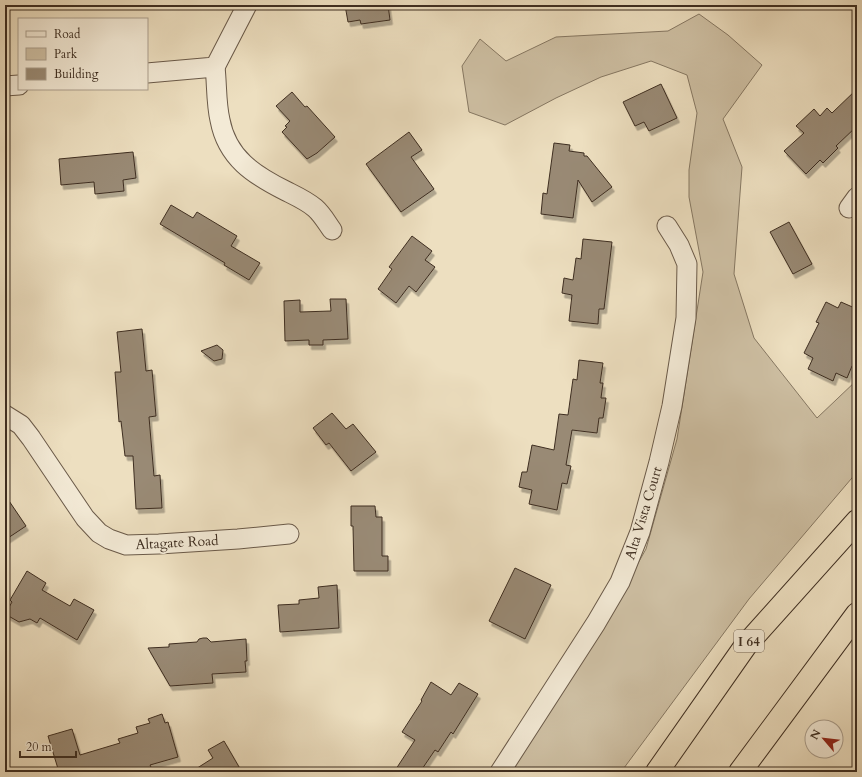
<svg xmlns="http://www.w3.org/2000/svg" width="862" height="777" viewBox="0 0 862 777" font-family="Cardo,serif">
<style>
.green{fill:#cfc1a5;stroke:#867863}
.building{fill:#998a74;stroke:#3e2e21;filter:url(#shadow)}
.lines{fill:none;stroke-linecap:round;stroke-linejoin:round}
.street-casing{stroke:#6a5a49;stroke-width:21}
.highway-casing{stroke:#3e2e21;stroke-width:24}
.street{stroke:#f3ead6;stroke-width:19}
.highway{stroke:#eddfc0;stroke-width:22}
.labels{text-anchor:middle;stroke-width:3.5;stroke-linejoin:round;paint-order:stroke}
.shield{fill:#f3ead6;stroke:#746657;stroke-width:1}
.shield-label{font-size:13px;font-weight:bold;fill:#3e2e21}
.street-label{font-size:14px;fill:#3e2e21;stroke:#f3ead6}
</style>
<defs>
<filter id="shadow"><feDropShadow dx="2.5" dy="4.5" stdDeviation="0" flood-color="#0004"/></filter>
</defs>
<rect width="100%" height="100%" fill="#eddfc0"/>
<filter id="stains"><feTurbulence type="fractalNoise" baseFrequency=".005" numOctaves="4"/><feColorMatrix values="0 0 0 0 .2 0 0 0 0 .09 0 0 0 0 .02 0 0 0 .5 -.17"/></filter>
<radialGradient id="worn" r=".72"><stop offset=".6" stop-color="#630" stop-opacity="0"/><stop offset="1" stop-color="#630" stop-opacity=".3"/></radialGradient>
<polygon class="green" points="699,14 728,35 762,65 723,119 742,167 734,274 754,338 817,418 857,380 857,472 749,599 621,772 510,772 582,662 646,549 677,439 703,272 689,197 689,170 697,113 687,75 651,61 601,77 556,98 505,125 469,112 462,66 480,39 506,61 556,37 668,31"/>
<g class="building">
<polygon points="345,5 388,5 390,20 361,24 360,20 348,22"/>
<polygon points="661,84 677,118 649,131 644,122 635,126 623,102"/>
<polygon points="857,89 857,126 836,146 838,148 823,163 820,160 806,174 784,151 804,133 796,126 814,109 820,116 827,108 832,113"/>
<polygon points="292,92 305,107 307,106 335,137 317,153 307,159 282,132 287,127 285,126 290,121 276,106"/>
<polygon points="409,132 422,150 411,157 434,189 401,212 366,164"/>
<polygon points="554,143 570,145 569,151 584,153 584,156 587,156 612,187 592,202 578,180 573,218 541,214 543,193 547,194"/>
<polygon points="133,152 136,178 123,180 124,191 95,194 94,182 61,185 59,159"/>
<polygon points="171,205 193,218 197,212 237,236 231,246 260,263 249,280 224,265 225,263 160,224"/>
<polygon points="789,222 812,264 793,274 770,232"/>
<polygon points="412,236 432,251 425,260 435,267 416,292 409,286 396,303 378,289 392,269 389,267"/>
<polygon points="583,239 612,242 604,309 599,309 598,324 569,321 572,295 562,293 564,278 573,280 576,258 581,259"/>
<polygon points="330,299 346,299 348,339 323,340 323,345 309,345 309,340 285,341 284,301 300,300 300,312 331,311"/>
<polygon points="826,302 838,308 841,302 857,309 857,368 852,366 847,378 836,373 833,381 808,369 813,358 804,353 819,323 816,322"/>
<polygon points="142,329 146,371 152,370 156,416 149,417 154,476 160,475 162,508 136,509 133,456 125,456 121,421 119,422 115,372 121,372 117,332"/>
<polygon points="217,345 223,350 222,359 214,361 201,351"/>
<polygon points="579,360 603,363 600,383 603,383 601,398 606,398 603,418 599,418 597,433 572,430 566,465 571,466 567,484 562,483 557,510 529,504 532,490 519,487 522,472 527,472 532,445 554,450 559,414 568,415 573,379 577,380"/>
<polygon points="332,413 346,429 353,424 376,452 351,471 329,443 326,445 313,428"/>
<polygon points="5,495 26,526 5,540"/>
<polygon points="351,506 375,506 376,517 382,517 382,556 388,556 388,571 354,571 353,526 351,526"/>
<polygon points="515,568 551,585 525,639 489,621"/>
<polygon points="27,571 46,583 42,590 70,606 74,599 94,610 77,640 40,618 37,623 30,619 19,622 5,614 12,602 10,600"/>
<polygon points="337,585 339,628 280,632 278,605 299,604 299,600 319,598 318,587"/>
<polygon points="203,638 207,638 211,642 246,639 247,661 245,661 246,672 212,674 213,683 170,686 148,648 169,647 169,644 197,642 199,639"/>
<polygon points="431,682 451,695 459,683 478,694 453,734 451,732 438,752 435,750 420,772 394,772 415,740 402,732 422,701 421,700"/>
<polygon points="162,714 165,723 168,722 178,757 150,765 152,769 143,772 59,772 48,736 72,729 80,755 120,743 118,739 138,733 136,727 150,723 148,719"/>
<polygon points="224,741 242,772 191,772 213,758 208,750"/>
</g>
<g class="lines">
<defs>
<g id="street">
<path d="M215,67C217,84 216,103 220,120C227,158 254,175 286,191C296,196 307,201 315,208C322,214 327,223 332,230"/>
<polyline points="147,73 215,67 247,5"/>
<polyline points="5,86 19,85"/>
<polyline points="849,208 857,197"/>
<polyline points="5,415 21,425 31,438 85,518 99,533 109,539 126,545 159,544 238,539 289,534"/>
<polyline points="500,772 596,623 620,582 640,532 659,462 672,406 686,318 687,264 679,245 667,226"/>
</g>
<g id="highway">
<polyline points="657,772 746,645 857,521"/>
<polyline points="740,772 857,614"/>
</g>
</defs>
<use href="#street" class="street-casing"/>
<use href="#highway" class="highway-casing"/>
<use href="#street" class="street"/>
<use href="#highway" class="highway"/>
</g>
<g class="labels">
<rect class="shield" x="734" y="630" width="30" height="22" rx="3"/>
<g class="shield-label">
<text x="749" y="646">I 64</text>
</g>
<g class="street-label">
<text transform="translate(643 513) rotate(-73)" y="5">Alta Vista Court</text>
<text transform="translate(177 542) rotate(-3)" y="5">Altagate Road</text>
</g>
</g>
<rect width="862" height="777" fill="none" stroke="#eddfc0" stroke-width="20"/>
<rect x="6" y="6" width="850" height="765" fill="none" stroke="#3e2e21" stroke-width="2"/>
<rect x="10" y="10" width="842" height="757" fill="none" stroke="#3e2e21"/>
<rect x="18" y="18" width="130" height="72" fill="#f3ead6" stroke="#ab9f8e"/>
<rect x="26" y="31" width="20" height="6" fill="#f3ead6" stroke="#ab9f8e"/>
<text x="54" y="38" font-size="12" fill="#3e2e21">Road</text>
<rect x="26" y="48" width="20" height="12" fill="#cfc1a5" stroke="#ab9f8e"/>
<text x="54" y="58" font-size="12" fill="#3e2e21">Park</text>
<rect x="26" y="68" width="20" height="12" fill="#998a74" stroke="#ab9f8e"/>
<text x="54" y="78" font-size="12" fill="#3e2e21">Building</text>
<g transform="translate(824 739) rotate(298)"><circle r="19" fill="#f3ead6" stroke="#ab9f8e"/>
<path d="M0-3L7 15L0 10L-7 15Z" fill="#8f2418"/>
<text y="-6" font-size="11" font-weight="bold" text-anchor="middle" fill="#3e2e21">N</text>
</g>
<path d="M20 751v6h56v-6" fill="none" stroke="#3e2e21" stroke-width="2"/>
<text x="26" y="751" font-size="12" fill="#3e2e21" stroke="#f3ead6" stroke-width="3" paint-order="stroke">20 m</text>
<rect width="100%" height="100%" filter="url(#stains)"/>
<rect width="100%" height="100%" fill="url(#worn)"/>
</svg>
